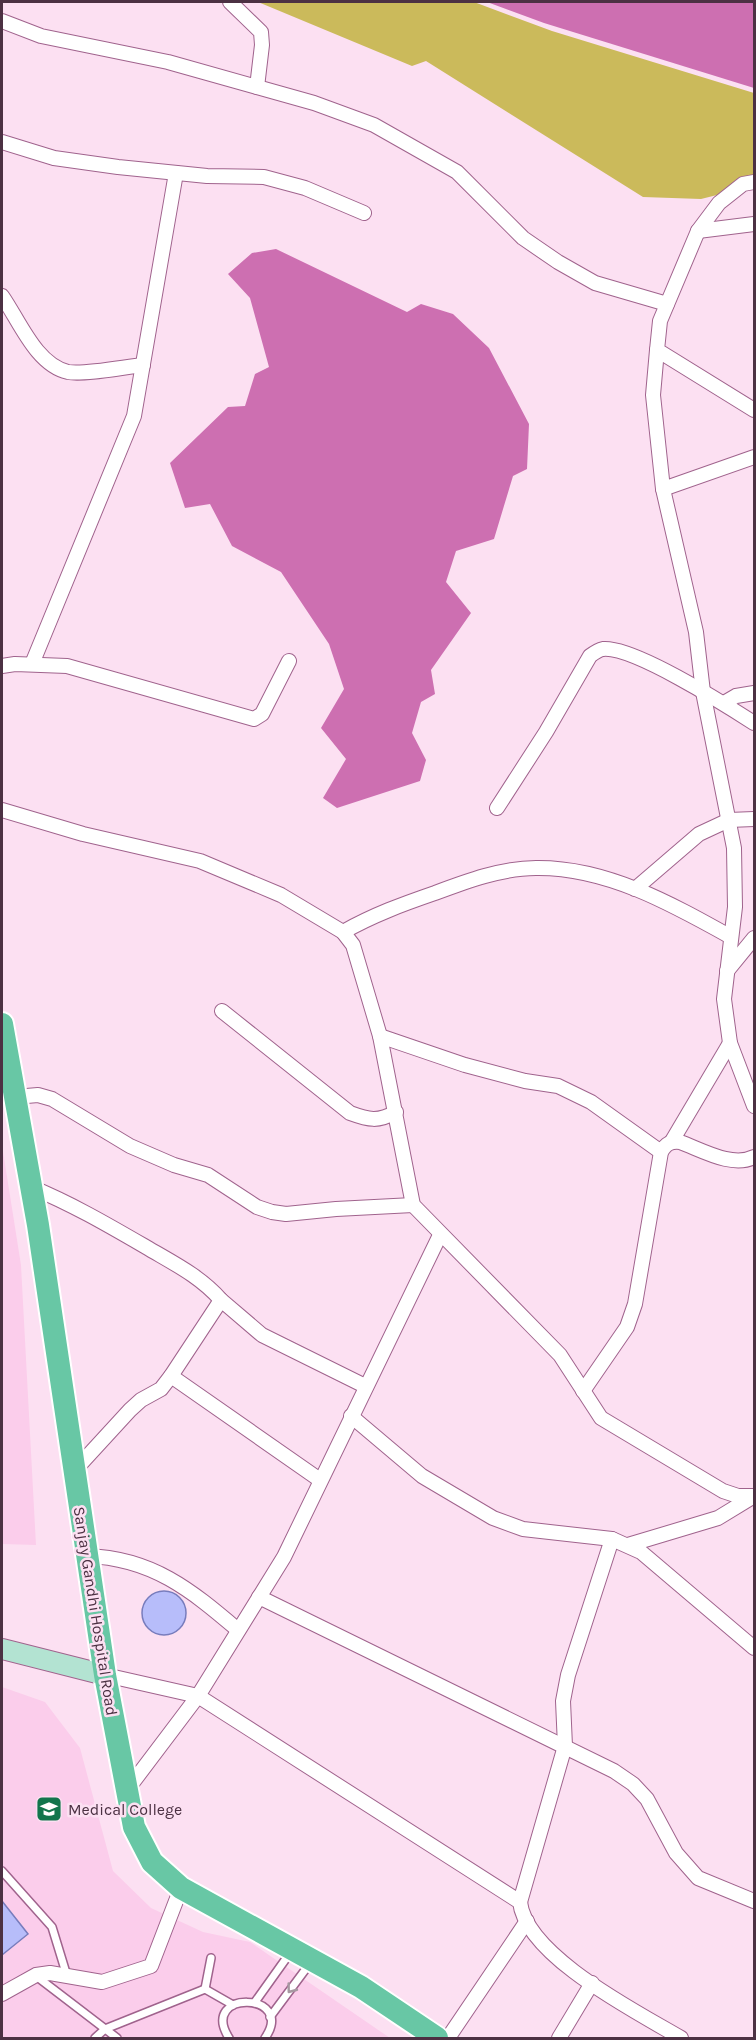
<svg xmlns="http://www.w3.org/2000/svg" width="756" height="2040" viewBox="0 0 756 2040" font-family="Karla,sans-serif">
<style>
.built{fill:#fbcdeb}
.green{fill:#cbba5b}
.water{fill:#cd6fb1}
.building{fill:#b7bdfa;stroke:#787dbd;stroke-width:1.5}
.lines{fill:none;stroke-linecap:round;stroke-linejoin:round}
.service-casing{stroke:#a0638d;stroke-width:10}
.minor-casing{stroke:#a0638d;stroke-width:16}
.secondary-casing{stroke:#a0638d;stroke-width:22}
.primary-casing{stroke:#fff;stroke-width:26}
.service{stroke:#fff;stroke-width:7}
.minor{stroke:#fff;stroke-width:14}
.secondary{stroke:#b3e3d2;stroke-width:20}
.primary{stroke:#68c7a5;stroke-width:22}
.oneway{stroke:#a698a1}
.labels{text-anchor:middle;stroke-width:5;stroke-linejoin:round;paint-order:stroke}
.street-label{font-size:16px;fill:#4c3143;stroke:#fce0f2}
.poi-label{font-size:16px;fill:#4c3143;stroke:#fce0f2;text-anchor:start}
</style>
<rect width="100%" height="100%" fill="#fce0f2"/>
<g class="built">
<polygon points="2,1145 21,1265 36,1545 2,1544"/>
<polygon points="2,1687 45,1702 80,1748 113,1871 151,1908 203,1932 250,1942 390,2038 2,2038"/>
</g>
<polygon class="green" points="258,2 474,2 552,31 754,93 754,179 725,193 701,199 643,197 426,61 412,66"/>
<g class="water">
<polygon points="487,2 754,2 754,88 544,23"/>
<polygon points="276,249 407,312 421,304 453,314 489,348 529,424 527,469 513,476 494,539 456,551 446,582 471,613 431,670 435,694 421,702 412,733 426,760 420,781 337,808 323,798 346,759 321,728 344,689 329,644 281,572 232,546 210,504 185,508 170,463 228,407 245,406 255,374 269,367 250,298 228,274 252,253"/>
</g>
<g class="building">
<circle cx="164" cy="1613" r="22"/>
<polygon points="2,1901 28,1934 2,1955"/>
</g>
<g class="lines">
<defs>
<g id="service">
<polyline points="2,1871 52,1927 67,1976"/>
<polyline points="36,1976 117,2038"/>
<polyline points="205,1989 211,1958"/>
<polyline points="255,2002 290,1953"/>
<polyline points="270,2017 311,1962"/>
<polyline points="95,2038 105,2029 205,1989 233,2005"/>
<path d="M229,2038C198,1989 297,1992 265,2038"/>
</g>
<g id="minor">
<polyline points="230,2 261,32 262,45 257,87"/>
<polyline points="2,21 41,36 168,62 257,87 314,103 374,125 457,172 523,238 558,262 595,283 667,304"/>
<polyline points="2,142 54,158 118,167 207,176 264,177 305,188 364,213"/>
<polyline points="754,182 743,184 719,203 698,231 660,321 657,350 754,410"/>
<polyline points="698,231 754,224"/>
<path d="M2,296C19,320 36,365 68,372C84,375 124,367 143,365"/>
<polyline points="657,350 653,395 663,489 696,632 703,692 734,848 735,907 724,999 730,1043 754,1106"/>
<polyline points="663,489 754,457"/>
<polyline points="32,664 134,416 176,173"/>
<polyline points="2,666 15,664 67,666 254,719 262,714 289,661"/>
<polyline points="724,703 736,696 754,693"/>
<path d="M497,808L546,732L590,656C594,653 598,650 603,649C633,646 726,705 754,723"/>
<polyline points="2,810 83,834 200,861 281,895 343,932 353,945 380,1036 413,1205 560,1355 601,1418 723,1491 738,1496 754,1496"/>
<polyline points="635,889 699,834 729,820 754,819"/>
<path d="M343,932C373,915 403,904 435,893C467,881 502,868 536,868C606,867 672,904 731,937"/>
<polyline points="727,971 754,938"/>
<path d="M222,1011L350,1113C369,1120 378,1122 396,1112"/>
<polyline points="380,1036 465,1065 525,1081 558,1086 591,1102 661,1152"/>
<polyline points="15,1097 38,1095 52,1099 130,1146 174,1165 208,1175 257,1207 272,1212 286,1214 336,1209 413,1205"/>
<polyline points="672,1141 730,1043"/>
<path d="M31,1187C72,1204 108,1225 146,1247C173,1263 200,1276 221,1300"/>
<polyline points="171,1376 320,1480"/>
<path d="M583,1391L627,1327L635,1304L661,1152C666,1144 670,1141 680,1142C702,1150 732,1168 754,1157"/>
<polyline points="351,1416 422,1476 493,1518 523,1529 612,1539 641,1552 754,1648"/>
<polyline points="74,1471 130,1410 141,1400 161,1389 171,1376 221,1300 262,1335 365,1386"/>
<polyline points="628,1545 718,1518 754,1496"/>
<path d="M87,1556C152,1558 191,1590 238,1630"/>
<polyline points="259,1597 614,1771 633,1784 647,1799 676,1853 698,1878 754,1901"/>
<path d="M105,1675L198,1696L520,1902C526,1956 637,2012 681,2038"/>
<polyline points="127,1790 198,1696 284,1557 440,1235"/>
<polyline points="520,1902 565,1746 563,1701 568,1675 612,1539"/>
<polyline points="2,1994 36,1975 50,1973 102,1982 151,1966 181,1888"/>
<polyline points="448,2038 527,1921"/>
<polyline points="559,2038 592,1983"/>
</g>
<polyline id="secondary" points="2,1649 105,1675"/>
<polyline id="primary" points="2,1024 38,1225 105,1675 134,1827 152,1862 181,1888 361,1987 437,2038"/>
</defs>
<use href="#service" class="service-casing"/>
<use href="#minor" class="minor-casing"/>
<use href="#secondary" class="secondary-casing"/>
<use href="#primary" class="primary-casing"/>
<use href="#service" class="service"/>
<use href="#minor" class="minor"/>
<use href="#secondary" class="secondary"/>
<use href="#primary" class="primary"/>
</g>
<defs><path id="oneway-chevron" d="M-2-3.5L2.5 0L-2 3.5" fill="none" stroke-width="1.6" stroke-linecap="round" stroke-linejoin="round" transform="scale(1.5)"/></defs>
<use class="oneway" href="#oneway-chevron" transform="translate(291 1989) rotate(127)"/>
<defs>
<symbol id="university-square" viewBox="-11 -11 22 22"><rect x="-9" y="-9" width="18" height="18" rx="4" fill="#12754c" stroke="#fce0f2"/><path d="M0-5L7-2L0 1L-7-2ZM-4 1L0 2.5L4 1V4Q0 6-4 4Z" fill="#fff"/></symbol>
</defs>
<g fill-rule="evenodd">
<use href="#university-square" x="34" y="1794" width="30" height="30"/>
</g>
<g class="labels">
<g class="street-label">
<text transform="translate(96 1611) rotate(81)" y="6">Sanjay Gandhi Hospital Road</text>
</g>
<g class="poi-label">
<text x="68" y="1815">Medical College</text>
</g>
</g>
<rect width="756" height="2040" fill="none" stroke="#4c3143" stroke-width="6"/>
</svg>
